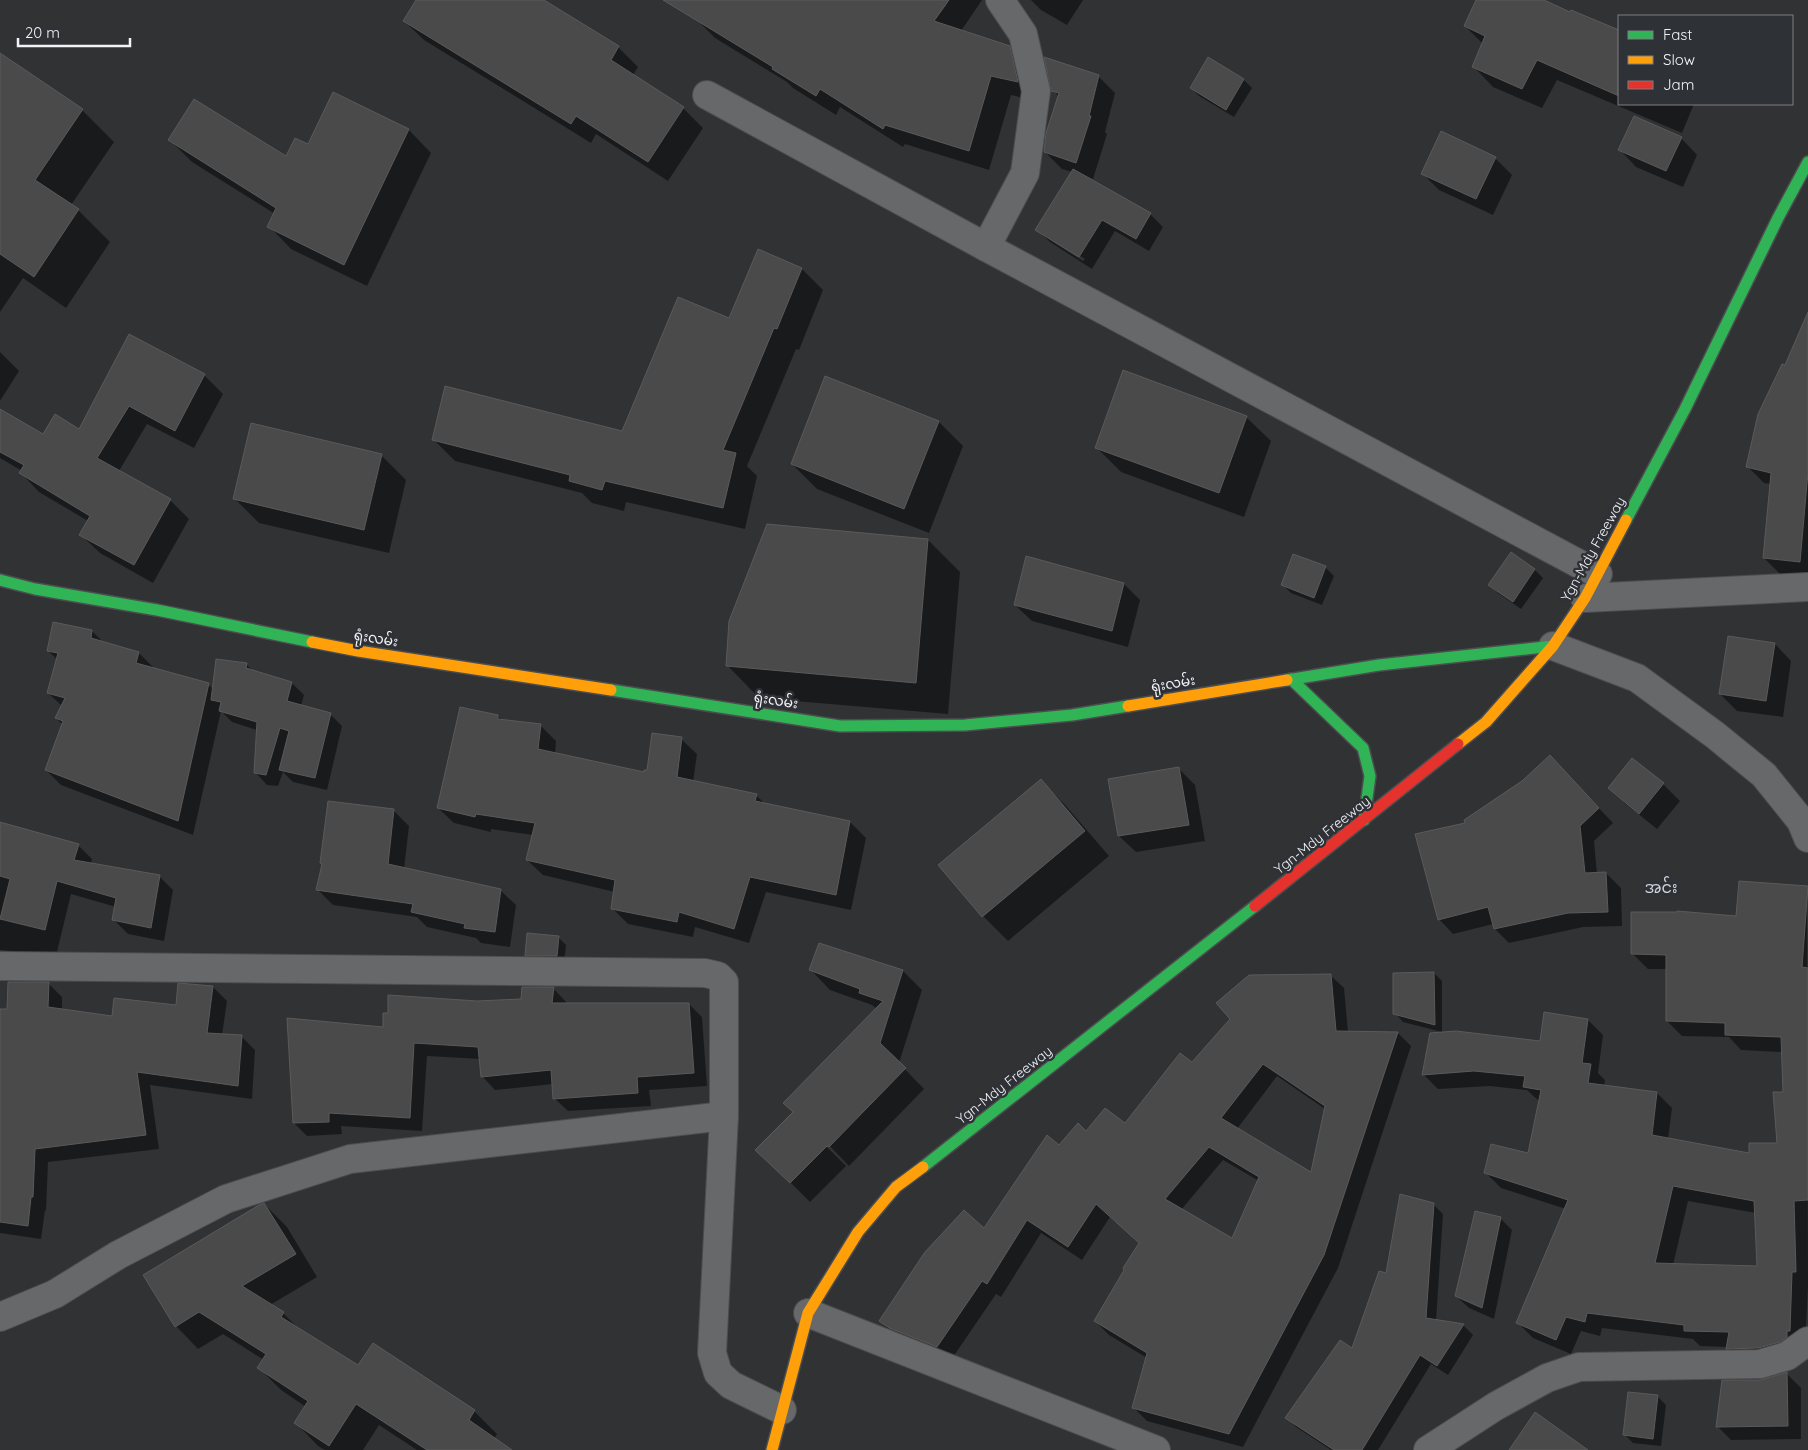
<svg xmlns="http://www.w3.org/2000/svg" width="1808" height="1450" viewBox="0 0 1808 1450" font-family="Quicksand,'Noto Sans Myanmar',sans-serif">
<style>
.shadow{fill:#0007;fill-rule:evenodd}
.building{fill:#4b4a4b;stroke:#5b5a5b;fill-rule:evenodd}
.lines{fill:none;stroke-linecap:round;stroke-linejoin:round}
.street-casing{stroke:#4c4d50;stroke-width:30}
.fast-casing{stroke:#4c4d50;stroke-width:14}
.slow-casing{stroke:#4c4d50;stroke-width:14}
.jam-casing{stroke:#4c4d50;stroke-width:14}
.street{stroke:#67686a;stroke-width:28}
.fast{stroke:#30b455;stroke-width:11}
.slow{stroke:#ff9f0a;stroke-width:11}
.jam{stroke:#e5322d;stroke-width:11}
.labels{text-anchor:middle;stroke-width:5;stroke-linejoin:round;paint-order:stroke}
.street-label{font-size:14px;fill:#f2f3f7;stroke:#2e3136}
.quarter-label{font-size:16px;fill:#d0d3d9;stroke:#2e3136}
</style>
<rect width="100%" height="100%" fill="#303234"/>
<g class="shadow">
<polygon points="417,0 541,0 618,47 638,67 633,75 683,108 703,128 668,181 596,134 591,143 424,40 404,21"/>
<polygon points="706,0 982,0 961,31 1009,47 1029,67 1037,101 1011,95 989,170 905,144 903,147 840,107 836,115 793,88 787,82 715,38 695,18"/>
<polygon points="1031,0 1083,0 1067,25 1041,10"/>
<polygon points="1477,0 1541,0 1570,14 1571,11 1619,31 1619,104 1694,104 1682,133 1557,80 1542,108 1493,87 1473,66 1483,44 1465,26"/>
<polygon points="0,54 82,110 114,142 71,205 78,210 110,242 66,308 23,278 0,312"/>
<polygon points="1208,59 1244,80 1252,88 1234,117 1199,96 1191,88"/>
<path d="M1098,76L1115,93L1105,132L1107,134L1093,179L1086,176L1150,214L1163,227L1149,251L1115,231L1092,269L1050,242L1037,229L1072,172L1062,169L1045,152L1059,97L1053,90ZM1050,237L1085,259L1083,261L1050,240Z"/>
<polygon points="334,94 409,130 431,153 367,286 291,249 269,226 275,214 192,162 170,140 287,158 309,146"/>
<polygon points="1681,138 1697,155 1683,187 1636,167 1620,150"/>
<polygon points="1495,158 1512,175 1493,215 1439,190 1422,173"/>
<polygon points="802,269 823,290 799,350 796,349 747,466 757,476 745,529 626,502 624,511 592,503 582,493 455,461 433,439 623,432 730,320"/>
<polygon points="1808,316 1808,576 1780,574 1764,558 1771,484 1764,483 1748,467 1786,366"/>
<polygon points="130,336 204,375 223,394 194,448 147,424 119,471 170,500 189,519 153,583 100,553 81,535 88,521 39,492 21,473 22,471 0,458 0,411 43,436 80,430"/>
<polygon points="0,352 19,371 0,401"/>
<polygon points="1246,417 1271,441 1244,517 1121,472 1096,447"/>
<polygon points="939,422 963,446 929,533 817,489 792,464"/>
<polygon points="381,455 406,480 389,553 259,523 235,499"/>
<polygon points="928,540 960,572 948,714 759,698 727,665"/>
<polygon points="1511,553 1535,570 1543,578 1521,609 1498,593 1490,585"/>
<polygon points="1294,555 1326,568 1334,576 1322,605 1291,593 1283,585"/>
<polygon points="1124,584 1140,600 1128,647 1032,621 1015,605"/>
<polygon points="92,631 104,643 139,653 153,667 153,669 208,684 213,689 246,664 254,672 292,683 304,695 301,706 330,714 342,726 327,790 293,782 283,772 278,786 267,785 255,772 257,730 232,722 221,711 193,835 61,785 46,770 63,725 56,718 62,706 48,693 58,660 48,651"/>
<polygon points="1775,644 1791,661 1783,717 1737,711 1720,694"/>
<polygon points="498,716 502,720 541,726 556,741 555,754 645,773 648,772 681,739 697,754 693,782 756,795 766,805 850,822 866,838 851,910 766,892 749,943 695,927 693,937 628,924 612,908 615,892 543,875 527,860 533,835 491,829 491,832 454,823 438,808"/>
<polygon points="1632,759 1663,784 1680,801 1657,829 1626,804 1609,788"/>
<polygon points="1178,768 1195,785 1205,841 1136,852 1119,836"/>
<polygon points="1564,771 1613,823 1594,841 1597,874 1606,873 1621,888 1622,926 1583,927 1509,943 1495,929 1493,924 1453,934 1439,919 1466,824"/>
<polygon points="1041,781 1066,806 1109,856 1008,941 983,916 940,865"/>
<polygon points="394,811 409,826 404,869 500,890 516,905 510,947 481,943 476,938 427,927 417,917 333,905 318,890 323,865"/>
<polygon points="0,823 78,845 92,859 91,864 159,876 173,890 164,941 128,934 114,920 116,907 71,894 54,964 24,964 12,951 0,950"/>
<path d="M1807,888L1808,1286L1805,1346L1743,1364L1728,1348V1347L1700,1346L1693,1339L1602,1328L1600,1336L1581,1331L1571,1354L1533,1338L1518,1323L1566,1209L1501,1188L1486,1173L1529,1155L1540,1102L1527,1090L1490,1086L1438,1089L1423,1074L1541,1042L1588,1020L1603,1035L1598,1073L1605,1080L1604,1086L1657,1093L1672,1108L1668,1139L1751,1155L1778,1144L1785,1093L1782,1052L1741,1050L1729,1037L1682,1036L1667,1021L1668,969H1648L1633,954L1737,918ZM1688,1201L1756,1213L1759,1267L1673,1265Z"/>
<polygon points="558,937 566,945 564,963 534,963 526,955"/>
<polygon points="811,970 903,971 922,990 899,1063 924,1089 849,1166 824,1140 822,1142 846,1166 810,1202 777,1169 795,1112 877,1009 872,1005 830,990"/>
<polygon points="1434,973 1442,981 1442,1032 1403,1022 1395,1013"/>
<path d="M1330,975L1344,988L1348,1032L1398,1033L1411,1046L1338,1268L1243,1447L1147,1421L1133,1407L1147,1358L1109,1335L1095,1321L1140,1244L1110,1217L1082,1260L1041,1233L1001,1297L996,1294L951,1360L894,1335L880,1321L984,1230L1059,1147L1087,1133L1125,1125L1192,1064ZM1277,1076L1325,1109L1312,1174L1237,1129ZM1223,1160L1259,1181L1232,1240L1181,1210Z"/>
<polygon points="48,983 62,997 62,1010 113,1017 177,1007 213,987 227,1001 222,1035 241,1036 255,1050 252,1099 150,1085 159,1149 48,1162 46,1211 45,1210 41,1239 0,1233 0,1010 8,1011"/>
<polygon points="553,988 566,1002 566,1004 689,1004 702,1017 707,1086 649,1090 651,1106 568,1111 554,1098 553,1084 495,1090 482,1076 480,1059 427,1056 422,1131 341,1126 342,1134 307,1136 294,1123 384,1029 477,1002 522,1001"/>
<polygon points="264,1204 287,1227 317,1277 270,1305 283,1313 301,1331 359,1367 373,1345 474,1411 497,1434 494,1439 510,1450 417,1450 379,1425 363,1450 325,1450 318,1446 296,1423 306,1407 281,1390 259,1368 264,1360 223,1334 198,1349 176,1326"/>
<polygon points="1433,1204 1443,1214 1436,1321 1463,1325 1473,1335 1448,1375 1431,1364 1378,1450 1331,1450 1296,1427 1286,1417 1353,1350 1387,1275"/>
<polygon points="1500,1218 1512,1230 1494,1319 1469,1308 1456,1296"/>
<polygon points="1787,1374 1801,1388 1801,1439 1731,1440 1717,1426 1761,1381"/>
<polygon points="1657,1396 1666,1405 1661,1446 1633,1443 1625,1435"/>
</g>
<g class="building">
<polygon points="416,0 544,0 619,46 611,60 684,107 648,162 576,116 571,124 403,21"/>
<polygon points="663,0 949,0 934,21 1010,46 1018,82 991,76 969,151 885,125 883,129 820,89 816,96 772,69 773,67"/>
<polygon points="1476,0 1544,0 1570,12 1571,10 1619,30 1619,96 1537,60 1522,89 1472,67 1485,36 1464,26"/>
<polygon points="0,53 83,109 35,180 79,209 34,277 0,254"/>
<polygon points="1044,57 1099,75 1089,116 1091,116 1076,163 1044,152 1046,133 1059,93 1051,91"/>
<polygon points="1208,57 1244,79 1226,110 1190,88"/>
<polygon points="333,92 409,129 344,265 267,227 276,208 168,140 194,99 286,156 295,138 308,144"/>
<polygon points="1634,116 1682,137 1666,171 1618,150"/>
<polygon points="1441,131 1496,157 1476,199 1421,174"/>
<polygon points="1073,169 1151,213 1136,239 1102,220 1079,257 1035,230"/>
<polygon points="758,249 802,268 777,329 774,328 723,450 736,453 723,508 605,481 602,490 569,481 570,475 432,440 445,386 622,431 678,297 729,318"/>
<polygon points="1808,312 1808,472 1800,562 1763,558 1771,473 1746,467 1758,414 1782,364 1785,365"/>
<polygon points="129,334 205,374 175,431 129,406 97,458 171,499 134,565 79,535 90,516 19,473 24,465 0,452 0,409 43,434 55,414 79,429"/>
<polygon points="1123,370 1247,416 1219,493 1095,448"/>
<polygon points="825,376 939,421 904,509 791,464"/>
<polygon points="251,423 382,454 364,530 233,499"/>
<polygon points="767,524 928,539 916,683 726,666 729,621"/>
<polygon points="1511,552 1535,569 1513,602 1488,585"/>
<polygon points="1293,554 1326,566 1314,598 1281,585"/>
<polygon points="1026,556 1124,583 1112,631 1014,605"/>
<polygon points="53,622 92,630 91,638 139,652 136,663 209,683 178,821 45,770 63,721 55,718 65,698 47,693 58,653 47,651"/>
<polygon points="1728,636 1775,643 1766,701 1719,694"/>
<polygon points="216,659 247,663 246,668 292,682 287,701 331,713 315,778 279,770 289,731 280,728 266,775 254,773 257,722 219,711 221,702 211,700"/>
<polygon points="460,707 498,715 498,719 541,724 538,749 644,772 644,770 647,770 652,733 682,737 677,777 757,794 755,801 850,821 836,895 750,877 734,929 679,912 677,922 611,909 615,880 526,860 535,823 476,814 475,817 437,808"/>
<polygon points="1550,755 1599,808 1580,826 1585,873 1606,872 1608,912 1568,913 1494,929 1488,907 1438,920 1415,834 1465,823 1464,820 1522,781"/>
<polygon points="1632,758 1664,783 1639,814 1608,788"/>
<polygon points="1179,767 1189,825 1118,836 1108,779"/>
<polygon points="1041,779 1085,831 982,917 938,865"/>
<polygon points="328,801 394,809 388,864 501,889 495,932 464,928 465,924 411,912 413,904 316,890 322,864 320,863"/>
<polygon points="0,822 79,844 74,860 160,875 151,928 112,920 116,898 57,881 45,930 0,919 10,879 0,876"/>
<path d="M1739,881L1808,886L1802,967L1808,968V1200L1794,1201L1796,1272H1792L1790,1331H1787V1337L1780,1342L1758,1348L1726,1349L1729,1332L1684,1331V1325L1587,1313L1585,1322L1566,1317L1556,1340L1516,1323L1568,1200L1484,1173L1491,1144L1528,1153L1541,1090L1523,1087L1525,1076L1474,1071L1422,1075L1430,1033L1456,1031L1540,1041L1544,1012L1588,1019L1582,1063L1591,1064L1588,1083L1657,1092L1652,1135L1749,1153V1143H1777L1773,1092H1783L1781,1037L1725,1035V1023L1666,1021V955L1631,954V912H1677V911L1736,916ZM1673,1186L1754,1201L1757,1266L1655,1263Z"/>
<polygon points="527,933 559,936 557,956 525,956"/>
<polygon points="819,943 903,970 880,1043 906,1068 829,1147 827,1146 790,1183 755,1150 793,1112 783,1103 883,1001 859,993 860,989 809,970"/>
<polygon points="1434,972 1435,1025 1393,1014 1393,973"/>
<path d="M1331,974L1336,1031L1398,1032L1324,1255L1229,1434L1132,1408L1147,1353L1094,1321L1124,1270L1123,1268L1139,1243L1096,1204L1068,1247L1027,1220L987,1284L982,1281L937,1347L889,1328L879,1321L925,1252L964,1210L984,1228L1047,1135L1059,1145L1078,1123L1086,1131L1105,1108L1125,1123L1180,1053L1192,1062L1230,1019L1216,1003L1249,975ZM1263,1064L1325,1106L1311,1172L1221,1118ZM1209,1147L1259,1177L1232,1238L1165,1199Z"/>
<polygon points="8,982 49,982 48,1007 112,1016 114,998 176,1005 178,983 213,986 207,1033 242,1035 238,1086 137,1072 146,1135 35,1149 33,1197 31,1197 28,1226 0,1222 0,1009 7,1009"/>
<polygon points="522,987 554,987 552,1003 689,1003 694,1073 637,1077 638,1093 553,1099 551,1070 481,1077 478,1047 414,1043 410,1118 329,1113 329,1122 293,1123 287,1018 383,1027 383,1013 388,1013 388,995 477,1001 521,999"/>
<polygon points="1400,1194 1434,1203 1426,1318 1464,1324 1437,1366 1420,1355 1362,1450 1334,1450 1285,1418 1340,1340 1352,1348 1379,1271 1386,1273"/>
<polygon points="264,1203 296,1254 242,1286 284,1312 281,1317 358,1365 373,1343 475,1410 469,1420 512,1450 427,1450 356,1404 329,1446 294,1423 308,1401 257,1368 266,1354 199,1312 175,1327 143,1275 259,1205"/>
<polygon points="1475,1211 1501,1217 1482,1308 1455,1296"/>
<polygon points="1787,1372 1788,1426 1716,1427 1722,1380 1761,1380"/>
<polygon points="1628,1392 1658,1395 1653,1439 1623,1435"/>
<polygon points="1535,1412 1588,1450 1509,1450"/>
</g>
<g class="lines">
<defs>
<g id="street">
<polyline points="707,95 986,247 1598,574"/>
<polyline points="986,247 1025,173 1036,91 1023,34 1000,0"/>
<polyline points="1585,598 1808,587"/>
<polyline points="1553,646 1637,678 1715,735 1764,775 1801,821 1808,838"/>
<polyline points="0,966 705,973 718,976 724,982 724,1116 712,1353 718,1373 731,1385 782,1410"/>
<polyline points="808,1313 1156,1450"/>
<polyline points="0,1317 55,1294 118,1255 226,1199 350,1159 724,1116"/>
<polyline points="1428,1450 1496,1406 1547,1378 1579,1367 1760,1364 1787,1356 1808,1341"/>
</g>
<g id="fast">
<polyline points="1626,520 1685,409 1778,218 1808,162"/>
<polyline points="0,580 35,589 157,610 312,642"/>
<polyline points="1291,679 1363,748 1370,776 1364,820"/>
<polyline points="1287,680 1379,665 1553,646"/>
<polyline points="611,690 840,726 965,725 1072,715 1128,706"/>
<polyline points="923,1167 1255,906"/>
</g>
<g id="slow">
<polyline points="312,642 358,651 611,690"/>
<polyline points="1128,706 1287,680"/>
<polyline points="1458,744 1486,722 1553,646 1585,598 1626,520"/>
<polyline points="772,1450 808,1313 858,1232 896,1187 923,1167"/>
</g>
<polyline id="jam" points="1255,906 1458,744"/>
</defs>
<use href="#street" class="street-casing"/>
<use href="#fast" class="fast-casing"/>
<use href="#slow" class="slow-casing"/>
<use href="#jam" class="jam-casing"/>
<use href="#street" class="street"/>
<use href="#fast" class="fast"/>
<use href="#slow" class="slow"/>
<use href="#jam" class="jam"/>
</g>
<g class="labels">
<g class="street-label">
<text transform="translate(1593 549) rotate(-61)" y="5">Ygn-Mdy Freeway</text>
<text transform="translate(376 638) rotate(9)" y="5">ရုံးလမ်း</text>
<text transform="translate(1173 683) rotate(-9)" y="5">ရုံးလမ်း</text>
<text transform="translate(776 700) rotate(9)" y="5">ရုံးလမ်း</text>
<text transform="translate(1322 835) rotate(-38)" y="5">Ygn-Mdy Freeway</text>
<text transform="translate(1004 1085) rotate(-38)" y="5">Ygn-Mdy Freeway</text>
</g>
<g class="quarter-label">
<text x="1661" y="893">အင်း</text>
</g>
</g>
<rect x="1618" y="15" width="175" height="90" fill="#2e3136" stroke="#7c7f83"/>
<rect x="1628" y="31" width="25" height="8" fill="#30b455" stroke="#7c7f83"/>
<text x="1663" y="40" font-size="15" fill="#f2f3f7">Fast</text>
<rect x="1628" y="56" width="25" height="8" fill="#ff9f0a" stroke="#7c7f83"/>
<text x="1663" y="65" font-size="15" fill="#f2f3f7">Slow</text>
<rect x="1628" y="81" width="25" height="8" fill="#e5322d" stroke="#7c7f83"/>
<text x="1663" y="90" font-size="15" fill="#f2f3f7">Jam</text>
<path d="M18 38v8h112v-8" fill="none" stroke="#f2f3f7" stroke-width="2.5"/>
<text x="25" y="38" font-size="15" fill="#f2f3f7" stroke="#2e3136" stroke-width="4" paint-order="stroke">20 m</text>
</svg>
